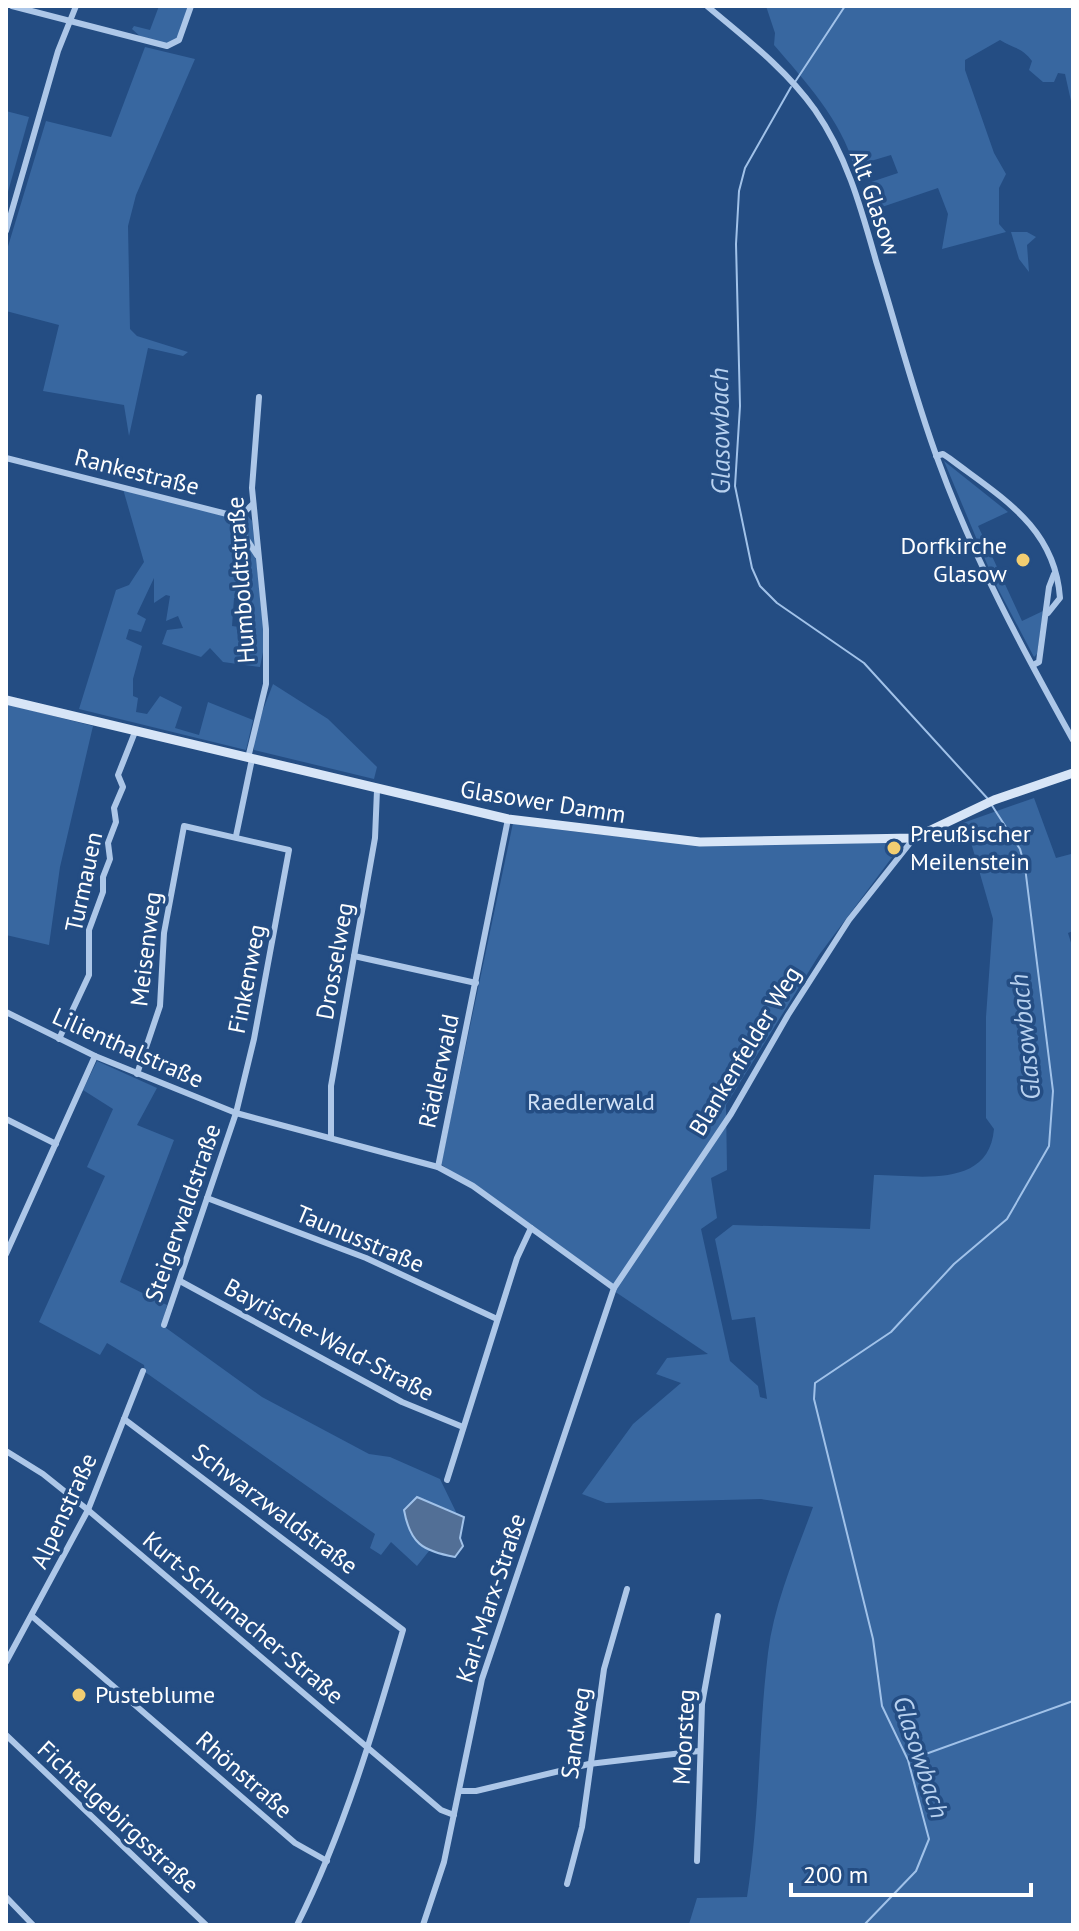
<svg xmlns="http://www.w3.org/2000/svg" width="1079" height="1931" viewBox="0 0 1079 1931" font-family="'PT Sans',sans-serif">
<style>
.green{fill:#3867a0;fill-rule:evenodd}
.water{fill:#526f96;stroke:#a1c2e9;stroke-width:2}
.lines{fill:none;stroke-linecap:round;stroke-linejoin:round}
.stream{stroke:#a1c2e9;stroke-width:2}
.street{stroke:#adc7e8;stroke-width:6}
.secondary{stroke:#d7e5f7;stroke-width:9}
.poi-dot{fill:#f2cd71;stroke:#244d83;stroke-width:3}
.labels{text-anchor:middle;stroke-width:7;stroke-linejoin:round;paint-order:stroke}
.street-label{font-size:24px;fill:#fff;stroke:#244d83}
.poi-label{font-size:24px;fill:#fff;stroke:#244d83;text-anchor:start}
.park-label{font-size:24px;fill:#d1e1f6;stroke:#244d83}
.water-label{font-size:26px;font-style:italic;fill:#b8d1ef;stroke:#244d83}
</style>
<rect width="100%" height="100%" fill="#244d83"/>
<g class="green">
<polygon points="159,6 189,6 179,37 167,44 142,38 132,29 134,26 150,30"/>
<path d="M766,6H1073V110L1065,74L1058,73L1054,82H1043L1029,70L1032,61C1022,47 1012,48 1000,40L965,60V70L994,153L1006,174L999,188V224L1006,232L942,249L948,214L938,188L879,208L868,183L898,173L891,155L854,166C841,120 805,81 774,45L775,33Z"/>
<polygon points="145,47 195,59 136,195 128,226 130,329 137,336 188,352 183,356 148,348 129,436 124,405 43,391 59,325 6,311 6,253 46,121 111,137"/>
<polygon points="6,111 29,117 6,199"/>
<polygon points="1011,232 1027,232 1036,237 1027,245 1029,272 1019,259"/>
<polygon points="944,461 1008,512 978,526 1022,621 1043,611 1037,654 1034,657 995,583"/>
<path d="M123,489L237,519L247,515L252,521L265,642L260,667L223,662L210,648L201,657L162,644L167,630L183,628L178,616L166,621L170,596L166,595L154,603V578L137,614L146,619L141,632L129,629L126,639L142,646L133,679V696L138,698L136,712L147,714L160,696L182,707L175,728L199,735L208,702L253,720L246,750L79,709L116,590L129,585L144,562ZM249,596L253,629L232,626L234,598Z"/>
<polygon points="273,684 328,719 377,767 374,779 254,750 254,733"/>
<polygon points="6,704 93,726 60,867 49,945 6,935"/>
<path d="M1034,798L1056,858L1071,854L1073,859V931L1068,933L1073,949V1925H671L689,1924L697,1898L747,1897C760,1816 758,1734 768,1653C774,1603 796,1554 813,1507L761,1499L606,1503L582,1494L633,1424L681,1383L656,1374L667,1358L708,1354L614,1291L441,1164L513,823C637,843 760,848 886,842L895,845L896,852L819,955L726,1105L727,1170L711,1178L717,1218L701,1229L730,1361L758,1386L760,1397L767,1399L755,1317L732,1320L715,1239L733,1225L870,1229L874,1175C917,1175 989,1190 994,1129L986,1118V1017L993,919L972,846L960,824Z"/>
<polygon points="97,1061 157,1088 137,1125 174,1140 120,1282 167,1305 162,1325 262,1397 369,1454 390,1457 440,1479 456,1512 453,1521 417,1566 391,1542 381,1555 370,1548 375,1534 145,1372 144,1365 107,1343 100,1355 39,1322 105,1176 87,1167 113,1109 83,1090"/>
</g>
<path class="water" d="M417,1497L464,1517L460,1538L463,1546L455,1557C422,1551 410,1543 404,1510Z"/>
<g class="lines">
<g class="stream">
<polyline points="795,82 845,6"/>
<polyline points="791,87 745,168 739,191 736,244 740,406 735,486 752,568 760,586 777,603 864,663 988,799"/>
<polyline points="909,1760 1073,1701"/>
<polyline points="864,1925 916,1871 929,1839 908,1760 882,1706 873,1639 814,1399 815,1383 891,1332 954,1264 1007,1219 1049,1146 1053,1091 1025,867 1020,849 991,804"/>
</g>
<g class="street">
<polyline points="12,6 167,46 179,40 191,6"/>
<path d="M707,6C745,38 786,69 815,110C847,156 861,208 876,261C897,328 914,396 939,463C974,559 1023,650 1073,740"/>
<polyline points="6,231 58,51 76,6"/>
<path d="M936,456L943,454L949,458C1002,498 1055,527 1060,598L1048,613"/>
<polyline points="6,458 231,515 240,516 253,504"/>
<polyline points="231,515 257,555"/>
<polyline points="1033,665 1039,662 1049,587 1054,574"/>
<polyline points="248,758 266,684 266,629 252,488 259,397"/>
<polyline points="236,836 252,759"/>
<polyline points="354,956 476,983"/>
<polyline points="6,1012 95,1056 236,1113 438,1167 473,1186 614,1288"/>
<polyline points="59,1039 89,975 89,930 103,892 103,877 110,859 108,843 116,822 114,808 123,787 118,775 135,732"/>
<polyline points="137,1074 160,1006 164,933 184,826 289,850 254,1039 236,1113 164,1325"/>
<polyline points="6,1119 56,1144"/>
<polyline points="331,1138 331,1086 375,838 377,790"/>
<polyline points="438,1167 508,819"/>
<polyline points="207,1198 366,1258 497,1319"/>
<polyline points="6,1254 95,1056"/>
<polyline points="180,1281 402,1402 463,1427"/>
<path d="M124,1419L403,1630C374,1730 344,1831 297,1925"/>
<polyline points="6,1451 43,1474 88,1510 441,1810 454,1815"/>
<polyline points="447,1480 517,1258 531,1228"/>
<polyline points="33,1617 295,1843 327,1861"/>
<polyline points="6,1662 88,1510 143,1371"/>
<polyline points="6,1735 206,1925"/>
<polyline points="459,1791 476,1791 589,1764 699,1751"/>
<polyline points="697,1861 702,1704 718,1616"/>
<polyline points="567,1884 582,1827 604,1669 627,1589"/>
<polyline points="6,1897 33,1925"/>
<polyline points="423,1925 444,1862 482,1679 614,1288 731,1114 788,1015 849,920 914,838"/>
</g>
<polyline class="secondary" points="6,700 508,819 700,842 914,838 994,800 1073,773"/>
</g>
<g class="poi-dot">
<circle cx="1023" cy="560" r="8"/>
<circle cx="894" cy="848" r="8"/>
<circle cx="79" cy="1695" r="8"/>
</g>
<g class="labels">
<g class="street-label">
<text transform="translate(875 203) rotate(71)" y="8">Alt Glasow</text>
<text transform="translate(137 472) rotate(14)" y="8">Rankestraße</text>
<text transform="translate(241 580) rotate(-94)" y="8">Humboldtstraße</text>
<text transform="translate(543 802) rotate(9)" y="8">Glasower Damm</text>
<text transform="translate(84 882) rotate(-78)" y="8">Turmauen</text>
<text transform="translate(146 949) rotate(-83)" y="8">Meisenweg</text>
<text transform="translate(335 961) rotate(-80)" y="8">Drosselweg</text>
<text transform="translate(247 979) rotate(-79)" y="8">Finkenweg</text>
<text transform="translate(128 1048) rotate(24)" y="8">Lilienthalstraße</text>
<text transform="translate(745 1051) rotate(-59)" y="8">Blankenfelder Weg</text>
<text transform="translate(439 1071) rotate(-78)" y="8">Rädlerwald</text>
<text transform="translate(183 1213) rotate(-71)" y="8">Steigerwaldstraße</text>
<text transform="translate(360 1239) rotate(23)" y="8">Taunusstraße</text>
<text transform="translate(329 1340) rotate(28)" y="8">Bayrische-Wald-Straße</text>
<text transform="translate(275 1509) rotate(37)" y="8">Schwarzwaldstraße</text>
<text transform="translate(64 1511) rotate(-65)" y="8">Alpenstraße</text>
<text transform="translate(491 1598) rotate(-72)" y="8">Karl-Marx-Straße</text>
<text transform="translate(243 1618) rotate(40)" y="8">Kurt-Schumacher-Straße</text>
<text transform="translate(576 1733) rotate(-82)" y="8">Sandweg</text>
<text transform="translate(684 1737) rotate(-87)" y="8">Moorsteg</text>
<text transform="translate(244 1775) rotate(41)" y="8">Rhönstraße</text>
<text transform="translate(118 1817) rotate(43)" y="8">Fichtelgebirgsstraße</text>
</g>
<g class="poi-label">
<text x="1007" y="554" text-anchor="end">Dorfkirche<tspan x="1007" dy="28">Glasow</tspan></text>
<text x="910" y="842">Preußischer<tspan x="910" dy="28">Meilenstein</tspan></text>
<text x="95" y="1703">Pusteblume</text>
</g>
<g class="park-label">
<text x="591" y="1110">Raedlerwald</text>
</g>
<g class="water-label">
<text transform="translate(720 431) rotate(-91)" y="9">Glasowbach</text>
<text transform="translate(1025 1037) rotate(-96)" y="9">Glasowbach</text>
<text transform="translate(921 1757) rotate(72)" y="9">Glasowbach</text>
</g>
</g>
<rect width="1079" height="1931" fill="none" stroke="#ffffff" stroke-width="16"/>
<path d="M791 1883v12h240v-12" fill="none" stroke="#ffffff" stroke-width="4"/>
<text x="803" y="1883" font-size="24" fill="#ffffff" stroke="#244d83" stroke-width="6" paint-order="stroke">200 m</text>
</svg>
